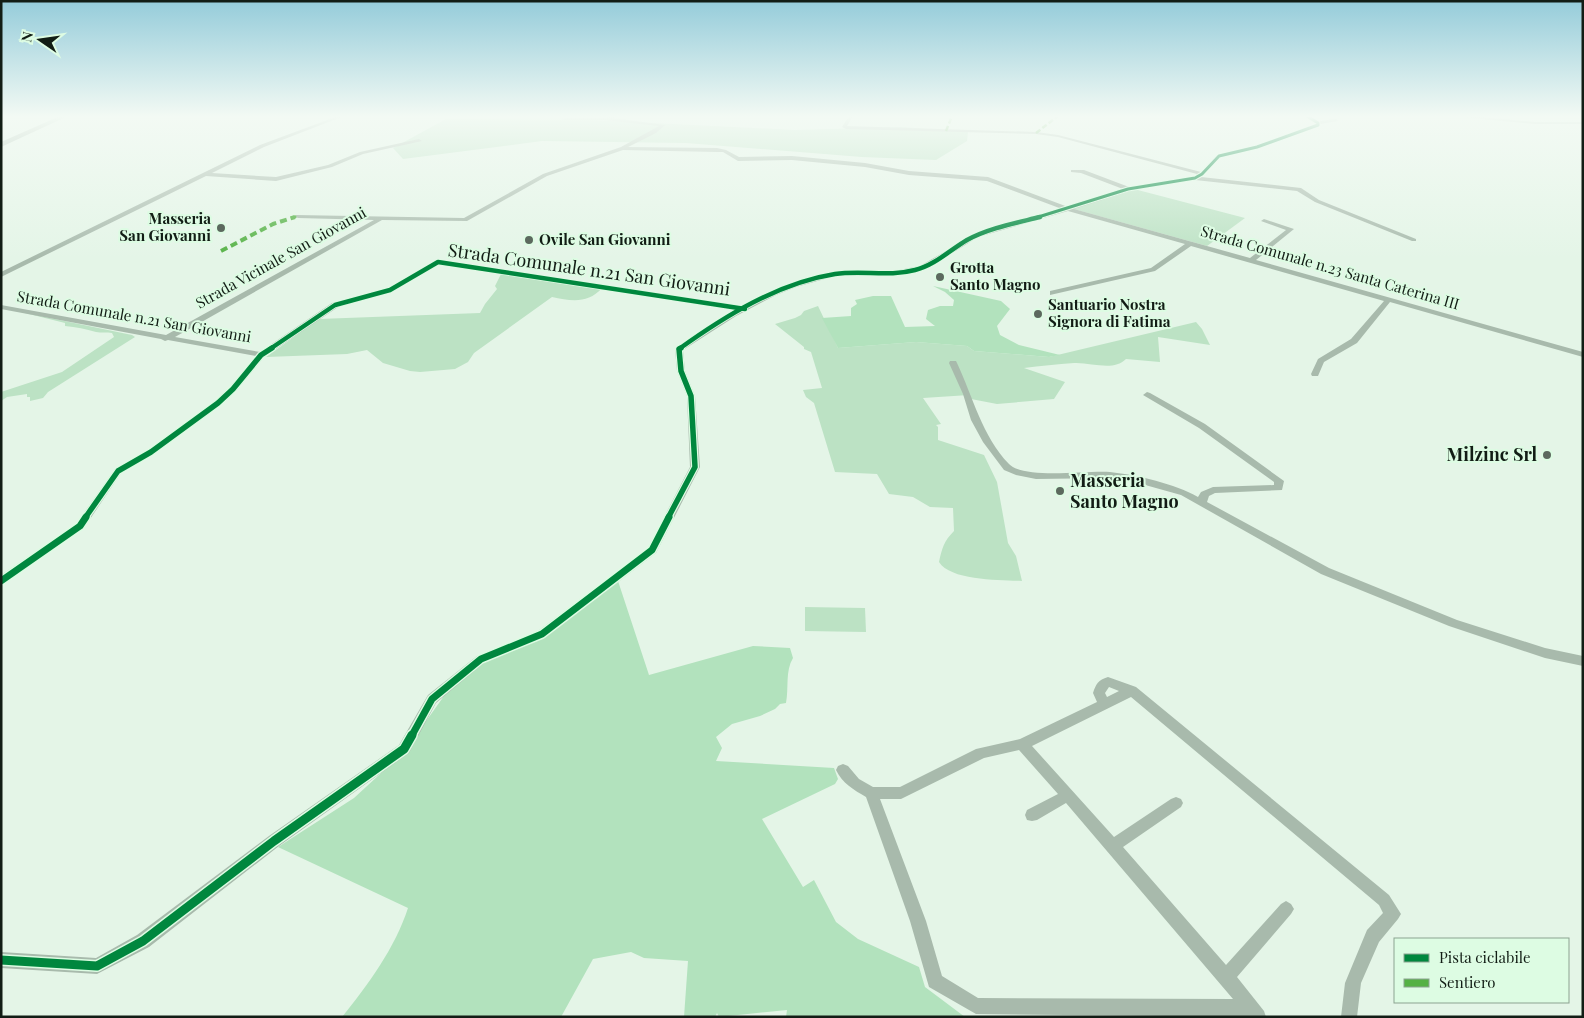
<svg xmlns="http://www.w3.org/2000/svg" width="1584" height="1018" viewBox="0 0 1584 1018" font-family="'Playfair Display',serif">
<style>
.green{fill:#bce2c4}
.forest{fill:#b2e2bd}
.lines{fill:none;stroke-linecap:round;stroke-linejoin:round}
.street{fill:#a8baac;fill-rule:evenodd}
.secondary{fill:#a4b9aa;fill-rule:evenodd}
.quiet-far1{stroke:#54b144;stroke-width:2.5;stroke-dasharray:5.5 2.5;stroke-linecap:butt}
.quiet{stroke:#54b144;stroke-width:4;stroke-dasharray:7 4;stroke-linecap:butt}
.cycleway-far4-casing{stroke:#ddfce3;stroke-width:5}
.cycleway-far3-casing{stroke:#ddfce3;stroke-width:6}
.cycleway-far2-casing{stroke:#ddfce3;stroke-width:8}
.cycleway-far1-casing{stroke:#ddfce3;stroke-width:10}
.cycleway-casing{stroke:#ddfce3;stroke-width:12}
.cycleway-far4{stroke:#00873e;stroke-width:3}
.cycleway-far3{stroke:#00873e;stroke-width:4.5}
.cycleway-far2{stroke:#00873e;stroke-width:5.5}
.cycleway-far1{stroke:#00873e;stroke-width:7}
.cycleway{stroke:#00873e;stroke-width:9}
.poi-dot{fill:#5c695e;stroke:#ddfce3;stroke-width:2}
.labels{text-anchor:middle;stroke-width:4;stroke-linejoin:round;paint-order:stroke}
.far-poi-label{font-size:15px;font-weight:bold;fill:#121d15;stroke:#ddfce3;text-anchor:start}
.far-street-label{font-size:15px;fill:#121d15;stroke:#ddfce3}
.street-label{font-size:18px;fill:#121d15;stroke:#ddfce3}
.poi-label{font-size:18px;font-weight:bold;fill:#121d15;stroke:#ddfce3;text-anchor:end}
</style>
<rect width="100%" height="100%" fill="#e4f5e7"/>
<g class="green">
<polygon points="446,119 592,120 795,130 902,127 968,132 967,141 936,160 862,157 686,143 542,141 403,159 393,148"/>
<polygon points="1134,189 1245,218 1207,246 1070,208"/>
<path d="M501,274L550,279L602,288C588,304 571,301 552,297L474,353L468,362L455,369L420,372L410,371L383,363L367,350L347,354L266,357L319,319L480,313L485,304L497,289L495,286Z"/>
<path d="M818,306L838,348L916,342L967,346L974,351L1049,357L1196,322L1202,329L1210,345L1158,337L1160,362L1126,359C1113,372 1091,362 1074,363C1057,364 1040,366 1024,368L1065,382L1054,399L997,404L971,399L969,395L923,398L941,424L936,425L938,427V440L984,455L997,482L1008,543L1016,556L1022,581C1001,580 951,581 939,562C942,548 944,541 954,531L953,508L930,507L913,497L889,494L877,474L835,472L814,403L806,397L803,390L822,388L811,352L804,349V347L775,324L795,318L801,315L804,311Z"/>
<path d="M21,312L132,335L135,337L48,392L43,398L30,401V397H27V394L7,397L1,401V392L62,372L114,337L112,333C107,332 101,333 96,332C86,329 76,327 65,326V323Z"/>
<polygon points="805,607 865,608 866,632 805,631"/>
</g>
<g class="forest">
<polygon points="933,286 1001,301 1010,309 997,326 1000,335 1019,345 1060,355 1049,357 974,351 967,346 916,342 838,348 822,318 851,316 851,308 857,304 855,300 873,296 891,296 905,327 935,326 926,319 928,310 940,306 953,306 954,300 945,292"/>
<path d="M618,581L649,675L753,646L790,648L793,658C785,671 789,688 786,703L780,704L775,709L760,716L732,724L716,737L722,748L716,761L834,768L838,779L835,784L762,819L803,887L814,880L836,922L858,939L919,967L925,987L965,1017H786L787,1010L719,1017L717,1013L715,1017H684L688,961L644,958L631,952L593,959L561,1017H342C368,985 395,948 408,908L278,847L354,798L404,752L449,689L483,663L551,633Z"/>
</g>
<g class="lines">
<g class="street">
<polygon points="338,116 344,116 264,147 212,173 276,177 328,165 360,152 419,139 422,141 363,154 332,167 276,181 206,176 1,277 1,272 260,145"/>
<path d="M611,116H619L613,118L665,125L656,133L628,147L717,148L726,150L739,157L792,156L865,163L909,171L988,177L1068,207L1123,189L1081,173L1071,172V170H1084L1129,187L1194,177L1197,174L1058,137L1036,134L846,129L842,127L849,116H853L847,126L1036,132L1058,135L1201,172L1217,155L1255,146L1316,124L1305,116H1310L1319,121L1336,119L1338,121L1320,124V126L1259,148L1221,157L1201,177L1301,188L1319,200L1416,239V241H1412L1315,202L1297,191L1195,180L1136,189L1074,209L1250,258L1286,230L1261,221L1264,219L1294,229L1256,260L1583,352V357L1390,302L1357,343L1324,362L1318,376H1312L1311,374L1318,359L1351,339L1384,301L1191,246L1155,271L1050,295V291L1151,268L1185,244L1068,211L978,237L933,265L916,271L894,275L835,276L796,287L776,295L736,316L683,350L685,371L695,396L700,467L656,553L546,637L485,662L436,703L409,753L279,846L149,947L97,974L1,968V952L96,958L137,935L269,836L399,745L428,695L477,656L538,631L648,548L690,467L687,396L677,371L675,349L693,336L736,310L439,264L392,291L338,307L264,357L236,391L221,405L154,454L121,473L84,528L1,585V575L76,524L115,469L148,450L215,401L230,387L256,356L168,340L165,341L161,339L1,309V305L166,335L374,220L298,218L296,217V215L464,218L543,174L621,147L659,126L604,120H564L562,119L564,118H604ZM623,150L717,152H723L738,161L792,160L865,167L909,175L987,181L1062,209L974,235L920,266L894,271H844L815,276L771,292L742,306L438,260L388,289L332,303L260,352L175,337L382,220L467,221L547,176Z"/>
<polygon points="1452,116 1471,116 1535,122 1583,122 1583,124 1535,124"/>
<path d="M950,361H956L957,363C973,397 982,436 1009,464C1024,480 1088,470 1110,472C1138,475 1175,484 1198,497L1201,492L1213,487L1274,485V482L1199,428L1143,395L1147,392L1150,393L1205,424L1284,481L1282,490L1215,493L1209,496L1207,502L1329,568L1457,620L1545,648L1583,656V666L1545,658L1449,626L1321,574L1181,495L1138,483L1110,478L1036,479L1016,475L1004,470L983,442L971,420L963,394L949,363Z"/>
<path d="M1108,677L1136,687L1389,895L1401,914L1398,919L1379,942L1361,983L1357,1017H1341L1345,983L1367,930L1383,913L1379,905L1131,697L1032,746L1114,837L1171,799L1176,797L1181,799L1183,803L1181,807L1123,847L1226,965L1281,904L1286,901L1291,904L1294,909L1291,914L1237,977L1264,1011L1266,1017L976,1014L929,987L910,921L866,797C854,790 842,783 836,770L838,766L843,764L848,766L859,779L873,787H900L976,749L1020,739L1097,702L1093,693C1096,684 1098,680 1108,677ZM1109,687L1119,691L1107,697L1105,693ZM1019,750L1058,794L1027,810L1025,815L1027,820L1032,821L1037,820L1066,803L1233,999L978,998L942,976L926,921L880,799H901L984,758Z"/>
</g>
<polygon class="secondary" points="60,116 68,116 1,147 1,142"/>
<g class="quiet-far1">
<polyline points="946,131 952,116"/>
<polyline points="1036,133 1058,116"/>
<polyline points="291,218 298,216"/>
</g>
<polyline class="quiet" points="221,251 273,224 295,217"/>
<defs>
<polyline id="cycleway-far4" points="1035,218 1128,189 1195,178 1202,174 1219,156 1257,147 1318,125 1318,123 1307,116"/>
<g id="cycleway-far3">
<polyline points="270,349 335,305 390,290 438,262 745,309"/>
<path d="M679,349C725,316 778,283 835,274C862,270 889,277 915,270C935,265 950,250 967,240C989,228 1016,223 1040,217"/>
</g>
<g id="cycleway-far2">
<polyline points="85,518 118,471 151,452 218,403 233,389 261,355 272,348"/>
<polyline points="668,518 695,467 691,396 681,371 679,349 681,348"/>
</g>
<g id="cycleway-far1">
<polyline points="1,581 80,526 86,517"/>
<polyline points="411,737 432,699 481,659 542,634 652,550 669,517"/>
</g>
<polyline id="cycleway" points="1,960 97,966 143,941 274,841 404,749 412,735"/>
</defs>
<use href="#cycleway-far4" class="cycleway-far4-casing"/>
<use href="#cycleway-far3" class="cycleway-far3-casing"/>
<use href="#cycleway-far2" class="cycleway-far2-casing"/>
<use href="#cycleway-far1" class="cycleway-far1-casing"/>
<use href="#cycleway" class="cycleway-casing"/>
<use href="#cycleway-far4" class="cycleway-far4"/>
<use href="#cycleway-far3" class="cycleway-far3"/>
<use href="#cycleway-far2" class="cycleway-far2"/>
<use href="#cycleway-far1" class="cycleway-far1"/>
<use href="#cycleway" class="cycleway"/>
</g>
<linearGradient id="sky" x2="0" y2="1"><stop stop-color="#95ccda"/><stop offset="0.45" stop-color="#f3faf4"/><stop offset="1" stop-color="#f3faf4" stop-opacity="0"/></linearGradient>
<rect width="1584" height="259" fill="url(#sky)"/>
<g class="poi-dot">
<circle cx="221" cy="228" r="5"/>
<circle cx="529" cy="240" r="5"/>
<circle cx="940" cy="277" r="5"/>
<circle cx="1038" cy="314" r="5"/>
<circle cx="1547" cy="455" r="5"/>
<circle cx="1060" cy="491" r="5"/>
</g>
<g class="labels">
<g class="far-poi-label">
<text x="211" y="224" text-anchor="end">Masseria<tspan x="211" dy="17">San Giovanni</tspan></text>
<text x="539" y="245">Ovile San Giovanni</text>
<text x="950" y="273">Grotta<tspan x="950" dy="17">Santo Magno</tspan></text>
<text x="1048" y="310">Santuario Nostra<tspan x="1048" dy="17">Signora di Fatima</tspan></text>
</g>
<g class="far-street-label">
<text transform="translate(281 258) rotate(-29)" y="5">Strada Vicinale San Giovanni</text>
<text transform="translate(1330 268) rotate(16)" y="5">Strada Comunale n.23 Santa Caterina III</text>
<text transform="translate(134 317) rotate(10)" y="5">Strada Comunale n.21 San Giovanni</text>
</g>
<g class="street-label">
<text transform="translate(589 270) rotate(8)" y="6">Strada Comunale n.21 San Giovanni</text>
</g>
<g class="poi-label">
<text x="1537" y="461">Milzinc Srl</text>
<text x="1070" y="487" text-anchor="start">Masseria<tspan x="1070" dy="21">Santo Magno</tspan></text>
</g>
</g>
<rect width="1584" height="1018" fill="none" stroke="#121d15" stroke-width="5"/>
<rect x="1394" y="938" width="175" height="65" fill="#ddfce3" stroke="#8ca391"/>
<rect x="1404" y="954" width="25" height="8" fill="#00873e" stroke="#8ca391"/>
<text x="1439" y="963" font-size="15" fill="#121d15">Pista ciclabile</text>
<rect x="1404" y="979" width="25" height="8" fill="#54b144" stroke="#8ca391"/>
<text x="1439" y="988" font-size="15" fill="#121d15">Sentiero</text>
<g transform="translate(40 40) rotate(283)" stroke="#ddfce3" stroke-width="4" paint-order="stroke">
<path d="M0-4L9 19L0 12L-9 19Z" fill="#121d15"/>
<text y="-8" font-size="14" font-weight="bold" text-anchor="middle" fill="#121d15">N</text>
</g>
</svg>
